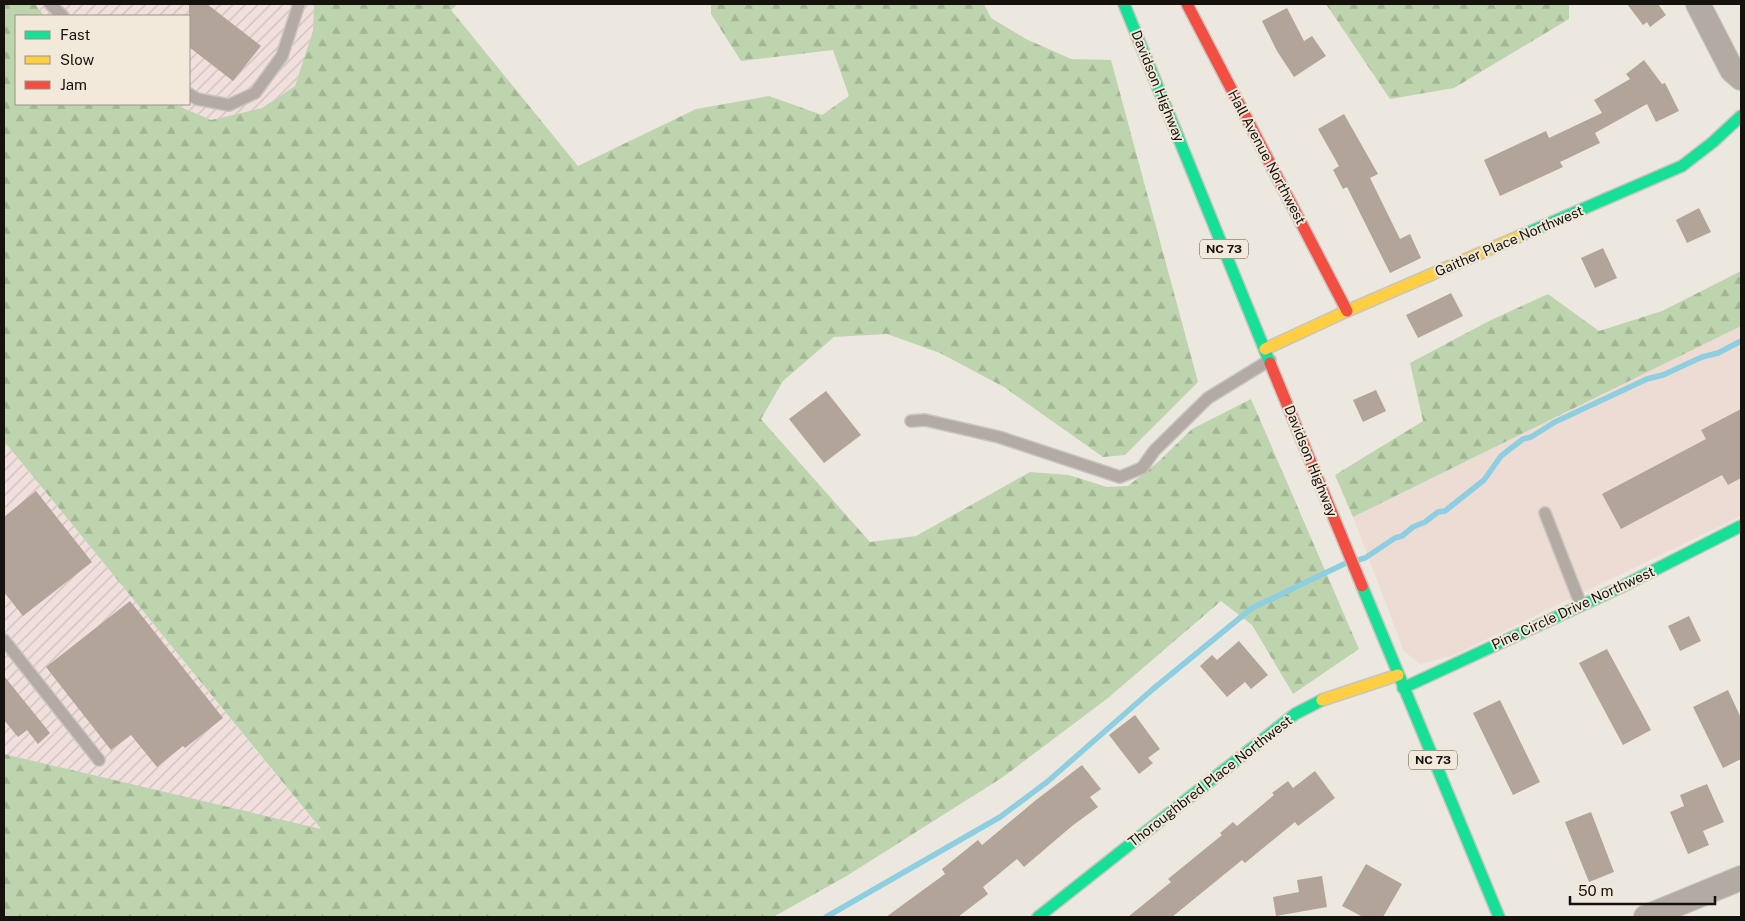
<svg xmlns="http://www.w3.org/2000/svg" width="1745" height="921" viewBox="0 0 1745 921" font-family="'Public Sans',sans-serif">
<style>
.commercial{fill:#ecdcd4}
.industrial{fill:url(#industrial-furrows)}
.forest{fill:url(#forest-firs)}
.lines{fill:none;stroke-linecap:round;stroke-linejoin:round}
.stream{stroke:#8dcee0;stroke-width:5.5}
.building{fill:#b2a498}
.lane-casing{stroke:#c9c5bf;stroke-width:14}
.street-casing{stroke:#c9c5bf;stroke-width:26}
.fast-casing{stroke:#c9c5bf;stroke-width:14}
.slow-casing{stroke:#c9c5bf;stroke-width:14}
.jam-casing{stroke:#c9c5bf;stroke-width:14}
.lane{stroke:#b3aba3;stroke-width:11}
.street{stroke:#b3aba3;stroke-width:24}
.fast{stroke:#16e098;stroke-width:11}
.slow{stroke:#ffcf43;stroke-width:11}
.jam{stroke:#f24e42;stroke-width:11}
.labels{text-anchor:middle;stroke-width:4;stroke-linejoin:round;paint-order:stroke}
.shield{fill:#f2e9da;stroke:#57524b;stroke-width:1}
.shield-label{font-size:12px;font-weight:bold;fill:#15120e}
.street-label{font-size:14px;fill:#15120e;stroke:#f2e9da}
</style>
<defs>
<pattern id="industrial-furrows" width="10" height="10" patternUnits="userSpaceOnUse" patternTransform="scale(1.25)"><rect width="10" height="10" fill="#f0dfdd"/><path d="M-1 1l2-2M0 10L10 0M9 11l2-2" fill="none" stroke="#cdbebc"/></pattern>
<pattern id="forest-firs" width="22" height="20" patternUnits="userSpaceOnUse" patternTransform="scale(1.25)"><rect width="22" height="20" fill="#bdd4ae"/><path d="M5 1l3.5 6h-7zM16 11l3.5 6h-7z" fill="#a2b594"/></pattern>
</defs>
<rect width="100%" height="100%" fill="#ece8e0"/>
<polygon class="commercial" points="1741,326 1741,516 1452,656 1420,664 1404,651 1353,517"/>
<g class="industrial">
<polygon points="35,4 314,4 313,31 295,86 262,108 211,120 174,104 189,104 189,16 44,16"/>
<polygon points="4,441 321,830 4,754"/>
</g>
<g class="forest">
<polygon points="4,4 35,4 44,16 16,16 16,104 174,104 211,120 262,108 295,86 313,31 314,4 458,4 451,10 578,166 696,109 769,96 822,115 849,96 833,50 741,61 711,14 711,4 984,4 991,18 1026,39 1071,59 1111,60 1198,382 1125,455 1103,457 1004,387 940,353 887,334 834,337 783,381 761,419 870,542 916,536 1030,472 1069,475 1107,487 1128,486 1158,462 1192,429 1251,399 1359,649 1293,694 1252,625 1221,601 1108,698 1003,777 845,877 773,917 4,917 4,754 321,829 4,441"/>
<polygon points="1326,4 1569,4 1569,19 1454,88 1390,99"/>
<polygon points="1741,271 1741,326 1353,517 1335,475 1423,421 1410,363 1489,321 1548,294 1599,331 1662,311"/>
</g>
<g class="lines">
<g class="stream">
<polyline points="1358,560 1365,558 1395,538 1402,536 1413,527 1425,522 1438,512 1445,511 1484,480 1501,456 1523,439 1531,437 1555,422 1647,379 1663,375 1702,357 1718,353 1741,341"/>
<polyline points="826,917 1000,817 1047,782 1153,689 1252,608 1344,564"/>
</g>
</g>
<g class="building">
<polygon points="189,4 207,4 261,46 233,81 189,47"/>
<polygon points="1627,4 1658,4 1666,15 1650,27 1647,22 1643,25"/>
<polygon points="1287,8 1304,41 1312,36 1326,56 1294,77 1277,51 1262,21"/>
<polygon points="1644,60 1662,84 1665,83 1679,111 1656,122 1647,104 1595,133 1600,143 1560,162 1563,167 1500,196 1484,160 1546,131 1549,138 1602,113 1594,100 1630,79 1626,74"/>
<polygon points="1344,114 1378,174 1370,178 1400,239 1410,234 1421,258 1390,273 1347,187 1343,189 1333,170 1339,166 1318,129"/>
<polygon points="1699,208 1711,232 1687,243 1676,220"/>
<polygon points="1603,248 1617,278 1595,288 1581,258"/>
<polygon points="1451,293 1463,316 1418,338 1406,315"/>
<polygon points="1376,390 1386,411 1363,422 1353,400"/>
<polygon points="826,391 861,435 824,463 789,419"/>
<polygon points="1741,409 1741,478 1728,485 1722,475 1621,529 1602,494 1706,439 1701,430"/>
<polygon points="36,491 92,562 23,616 4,592 4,517"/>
<polygon points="130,601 223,718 185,748 183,746 157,767 131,735 111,750 46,667"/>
<polygon points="1689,616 1701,641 1680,651 1668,626"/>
<polygon points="1239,641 1268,675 1251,689 1245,682 1227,697 1200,666 1212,655 1217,660"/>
<polygon points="1607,649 1651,730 1623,745 1579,663"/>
<polygon points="4,676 50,733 38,744 27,730 18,737 4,720"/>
<polygon points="1728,690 1741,718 1741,759 1723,768 1693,707"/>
<polygon points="1500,700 1540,782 1513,795 1473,713"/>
<polygon points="1135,715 1160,749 1148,758 1153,763 1139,774 1109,735"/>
<polygon points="1082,765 1101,789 1090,797 1098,807 1072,826 1024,867 1017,859 983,887 988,894 958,917 886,917 945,874 942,869 978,840 982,845 1036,800"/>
<polygon points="1315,771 1335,798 1298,826 1295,822 1245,863 1242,860 1172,917 1128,917 1171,882 1168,879 1222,835 1220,833 1233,822 1237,826 1274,795 1272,793 1288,781 1293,788"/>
<polygon points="1707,784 1724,822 1703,831 1709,845 1688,854 1670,812 1684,806 1680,795"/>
<polygon points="1591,812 1614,872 1589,882 1565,822"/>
<polygon points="1366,864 1402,884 1383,917 1363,917 1342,906"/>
<polygon points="1322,876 1327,907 1276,916 1273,897 1299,892 1297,880"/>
</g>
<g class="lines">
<defs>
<g id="lane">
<polyline points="50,4 63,16"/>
<polyline points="189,94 197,99 229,105 255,93 282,56 299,4"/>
<polyline points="911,421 925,420 999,437 1120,477 1142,468 1154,451 1208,398 1270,360"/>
<polyline points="1545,513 1581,605"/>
<polyline points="4,640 99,760"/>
</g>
<g id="street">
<polyline points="1698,4 1732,70 1741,78"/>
<polyline points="1646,917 1741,878"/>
</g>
<g id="fast">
<polyline points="1124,4 1270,363"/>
<polyline points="1520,236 1682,166 1713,142 1741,116"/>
<polyline points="1362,586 1499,917"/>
<polyline points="1403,688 1619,588 1741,526"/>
<polyline points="1038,917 1295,714 1322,700"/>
</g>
<g id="slow">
<polyline points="1265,349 1347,311 1520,236"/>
<polyline points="1322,700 1398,675"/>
</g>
<g id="jam">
<polyline points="1187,4 1347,311"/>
<polyline points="1270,363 1362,586"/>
</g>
</defs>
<use href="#lane" class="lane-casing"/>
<use href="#street" class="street-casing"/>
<use href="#fast" class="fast-casing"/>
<use href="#slow" class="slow-casing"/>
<use href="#jam" class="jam-casing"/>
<use href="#lane" class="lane"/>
<use href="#street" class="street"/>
<use href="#fast" class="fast"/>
<use href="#slow" class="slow"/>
<use href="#jam" class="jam"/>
</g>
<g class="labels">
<g class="shield">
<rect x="1200" y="239.5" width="48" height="19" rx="4"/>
<rect x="1409" y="750.5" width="48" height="19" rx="4"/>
</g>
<g class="shield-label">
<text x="1224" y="253">NC 73</text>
<text x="1433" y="764">NC 73</text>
</g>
<g class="street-label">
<text transform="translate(1158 86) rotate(68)" y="5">Davidson Highway</text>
<text transform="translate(1267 157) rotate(62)" y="5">Hall Avenue Northwest</text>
<text transform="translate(1509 241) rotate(-23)" y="5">Gaither Place Northwest</text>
<text transform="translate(1311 461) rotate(68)" y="5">Davidson Highway</text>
<text transform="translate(1573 608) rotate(-25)" y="5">Pine Circle Drive Northwest</text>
<text transform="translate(1210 781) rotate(-38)" y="5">Thoroughbred Place Northwest</text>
</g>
</g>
<rect width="1745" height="921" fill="none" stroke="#15120e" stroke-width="10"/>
<rect x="15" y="15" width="175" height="90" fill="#f2e9da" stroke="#9a9388"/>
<rect x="25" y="31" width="25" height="8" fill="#16e098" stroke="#9a9388"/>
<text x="60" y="40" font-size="15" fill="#15120e">Fast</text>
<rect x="25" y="56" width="25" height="8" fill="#ffcf43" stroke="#9a9388"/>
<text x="60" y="65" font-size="15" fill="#15120e">Slow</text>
<rect x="25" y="81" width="25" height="8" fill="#f24e42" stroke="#9a9388"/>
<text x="60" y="90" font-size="15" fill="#15120e">Jam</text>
<path d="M1570 896v8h145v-8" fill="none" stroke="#15120e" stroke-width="2.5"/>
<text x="1578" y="896" font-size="15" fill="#15120e" stroke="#f2e9da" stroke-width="4" paint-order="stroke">50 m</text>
</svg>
